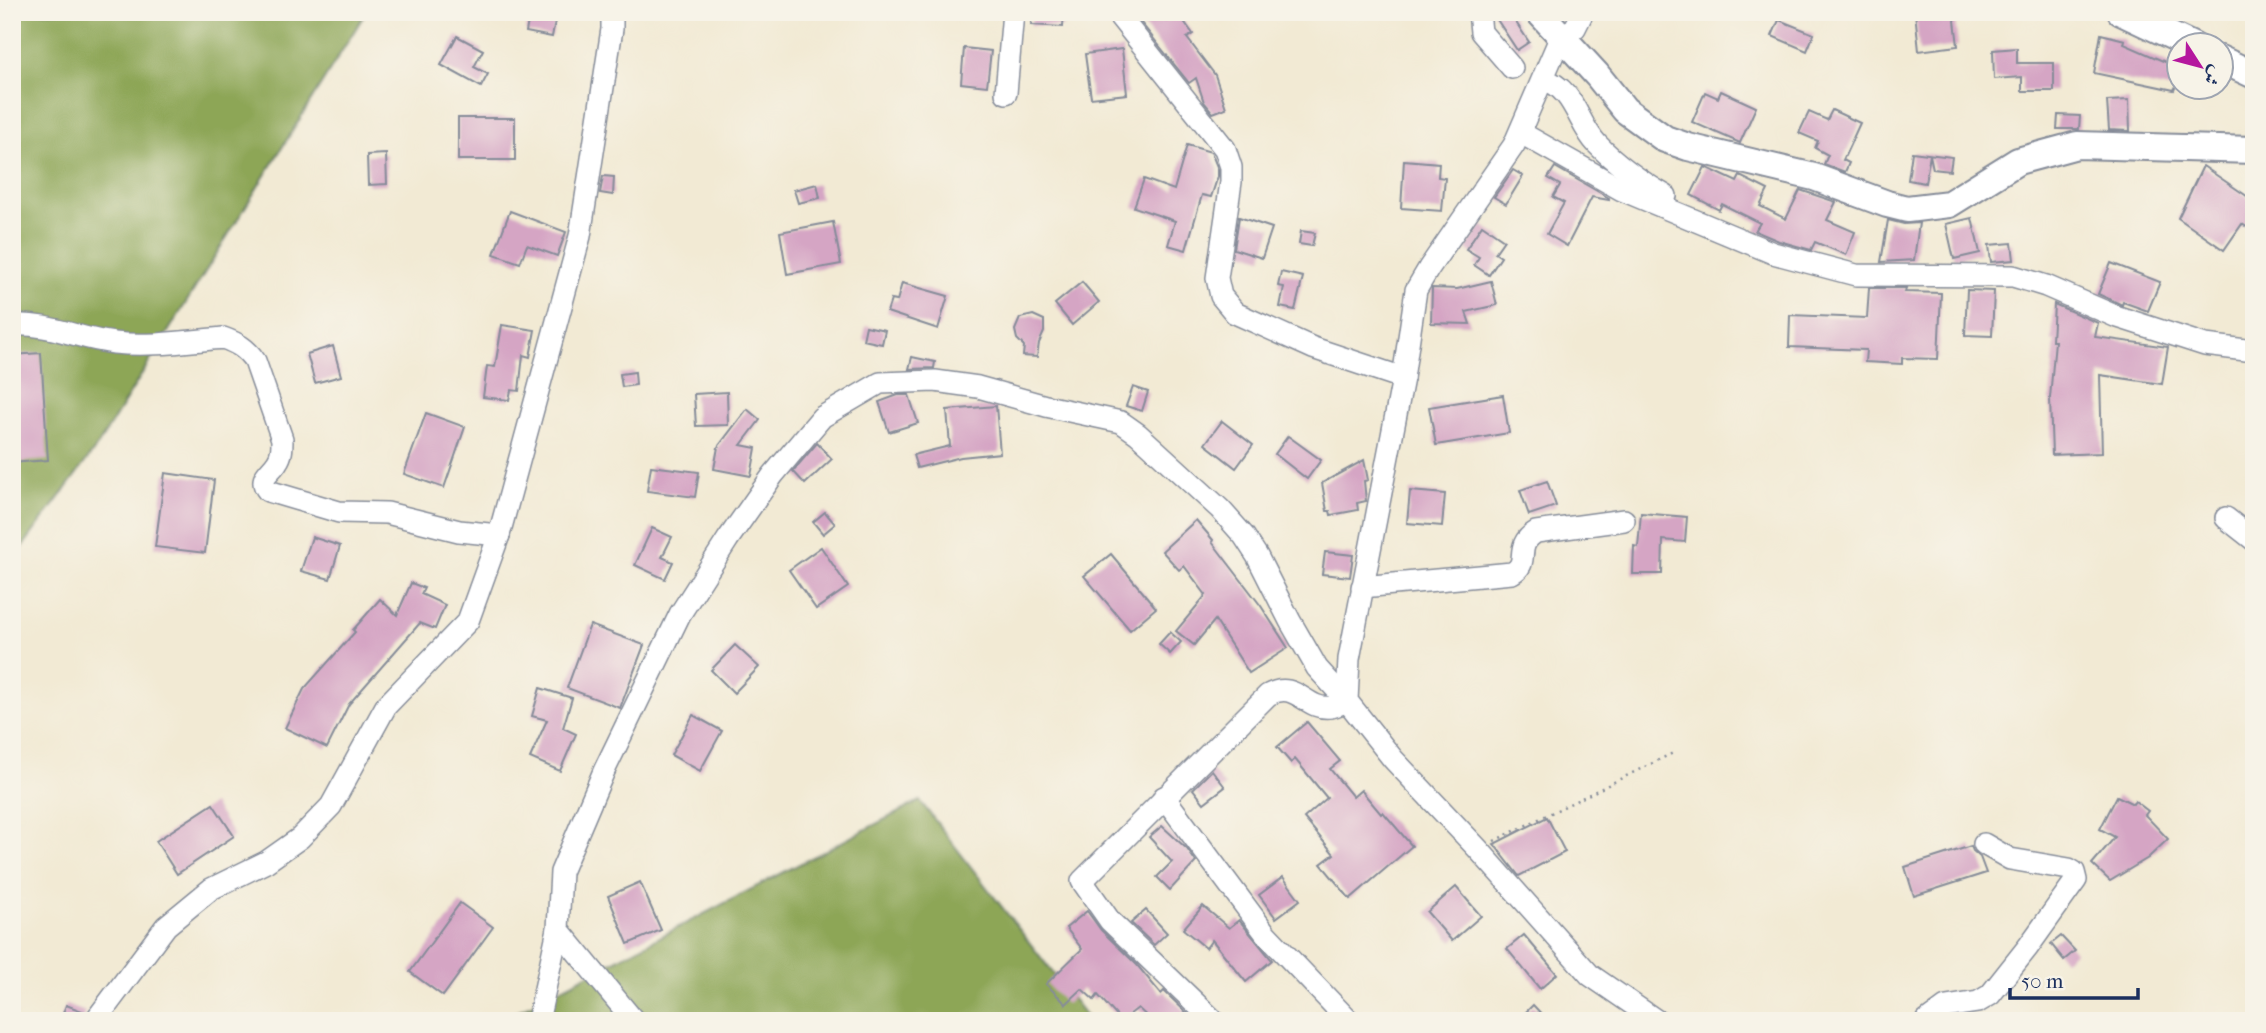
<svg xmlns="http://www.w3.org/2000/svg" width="2266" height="1033" viewBox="0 0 2266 1033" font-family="'IM FELL French Canon',Amiri,serif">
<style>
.forest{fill:#8da656;stroke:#546a5a;stroke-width:2}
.building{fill:#d5a5c4}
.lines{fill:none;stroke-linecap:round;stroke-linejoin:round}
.minor-casing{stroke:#868c99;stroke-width:24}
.major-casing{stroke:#868c99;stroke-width:30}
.path{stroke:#868c99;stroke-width:2.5;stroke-dasharray:2 5;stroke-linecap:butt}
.minor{stroke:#fff;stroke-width:21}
.major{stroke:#fff;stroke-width:26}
</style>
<rect width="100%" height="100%" fill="#f7f3e8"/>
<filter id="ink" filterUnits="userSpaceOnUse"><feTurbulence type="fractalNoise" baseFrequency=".0143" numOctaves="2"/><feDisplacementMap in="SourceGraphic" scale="14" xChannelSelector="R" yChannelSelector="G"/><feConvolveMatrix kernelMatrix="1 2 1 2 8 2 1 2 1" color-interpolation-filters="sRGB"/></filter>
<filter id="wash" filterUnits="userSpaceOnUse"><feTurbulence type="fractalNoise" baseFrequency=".00686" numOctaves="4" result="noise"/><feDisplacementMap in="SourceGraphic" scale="28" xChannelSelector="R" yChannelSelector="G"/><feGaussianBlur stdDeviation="1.57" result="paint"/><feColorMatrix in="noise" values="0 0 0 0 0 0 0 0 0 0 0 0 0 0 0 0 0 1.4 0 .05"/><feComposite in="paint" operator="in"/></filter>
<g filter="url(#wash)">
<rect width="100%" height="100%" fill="#f2ead4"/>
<g class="forest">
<polygon points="12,12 366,12 98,445 12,561"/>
<polygon points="920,801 1090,1021 499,1021"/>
</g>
<g id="blocks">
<g class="building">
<polygon points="1032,12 1064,12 1063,27 1031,25"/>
<polygon points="1148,12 1161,12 1167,21 1178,13 1193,34 1187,38 1215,75 1226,108 1213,113 1204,102 1196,78 1189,83 1138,19"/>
<polygon points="1492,12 1509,12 1529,42 1517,50"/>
<polygon points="1915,12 1954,12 1958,46 1919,51"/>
<polygon points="529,16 555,21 552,37 526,32"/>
<polygon points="1779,20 1814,34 1807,51 1772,36"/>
<polygon points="2101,34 2125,40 2124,44 2179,68 2179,80 2174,90 2094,73"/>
<polygon points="457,36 483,50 474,67 488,74 481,87 441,65"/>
<polygon points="964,48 991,51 987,86 961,83"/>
<polygon points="2017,48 2017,63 2054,63 2054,91 2022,91 2022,77 1994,79 1993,50"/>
<polygon points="1122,49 1127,94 1091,98 1085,54"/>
<polygon points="1721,91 1756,107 1740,143 1692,122 1705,92 1718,98"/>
<polygon points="2129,100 2130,131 2109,130 2107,101"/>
<polygon points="1832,110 1860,123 1843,160 1849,163 1845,172 1824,164 1828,155 1815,148 1818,141 1799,133 1809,112 1827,120"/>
<polygon points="2058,115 2080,116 2079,129 2057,129"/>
<rect x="458" y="118" width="57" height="42"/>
<polygon points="1187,145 1211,152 1218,169 1218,176 1211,197 1202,195 1186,250 1168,245 1175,221 1134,207 1144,179 1174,190"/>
<polygon points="1912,152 1952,157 1950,171 1933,169 1930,155 1925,183 1908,180"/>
<polygon points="386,154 387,184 368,185 367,155"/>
<polygon points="1404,160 1439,163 1438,177 1445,178 1442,211 1401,208"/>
<polygon points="2203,166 2254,201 2254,232 2242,224 2224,250 2178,218"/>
<polygon points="1555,167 1609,198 1609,200 1592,197 1567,246 1547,234 1564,203 1553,197 1560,185 1548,178"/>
<polygon points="1705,167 1737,182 1740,176 1768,190 1760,206 1786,219 1800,190 1836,202 1827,220 1855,232 1846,255 1815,242 1811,250 1779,241 1755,231 1760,223 1722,204 1719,210 1691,195"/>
<polygon points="1513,170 1523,176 1506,204 1494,197"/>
<polygon points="603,176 614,177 613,195 600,193"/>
<polygon points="817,184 820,198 798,203 794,190"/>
<polygon points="510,211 566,232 557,256 527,245 520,263 494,254"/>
<polygon points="1239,217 1272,228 1262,258 1234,249"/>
<polygon points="1972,218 1980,253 1954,259 1946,224"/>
<polygon points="1888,220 1904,224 1919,223 1914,260 1881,262"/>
<polygon points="833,222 841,264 787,274 780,232"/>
<polygon points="1482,225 1504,240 1495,253 1501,257 1489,275 1474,265 1479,257 1466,249"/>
<polygon points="1301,231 1315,233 1312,246 1299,244"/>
<polygon points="2012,243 2014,260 1991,262 1989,245"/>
<polygon points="2111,263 2160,282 2148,311 2123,302 2122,305 2120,304 2098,294"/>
<polygon points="1281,272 1303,277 1295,310 1280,307 1284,287 1278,286"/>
<polygon points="1491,281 1497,305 1466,312 1470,324 1431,323 1432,288 1457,289"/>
<polygon points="1082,282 1099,302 1072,325 1055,304"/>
<polygon points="902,283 948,296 938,329 887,312 891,300 897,301"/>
<polygon points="1869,288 1906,288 1905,292 1941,293 1938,359 1902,358 1902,364 1865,362 1866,350 1789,347 1790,315 1867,318"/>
<polygon points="1967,290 1994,291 1992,336 1965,335"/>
<polygon points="2054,304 2098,323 2095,337 2168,347 2162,384 2100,375 2102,453 2052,455 2050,398 2055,341 2052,341"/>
<polygon points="1033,315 1044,320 1044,332 1039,343 1037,357 1023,356 1024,346 1017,339 1015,330 1020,318"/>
<polygon points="502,325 535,330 530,357 523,355 519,391 511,390 509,400 483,397 487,366 495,367"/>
<polygon points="866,326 885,330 882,344 863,340"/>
<polygon points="333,346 341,376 315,383 307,354"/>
<polygon points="41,353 48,460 12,463 12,355"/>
<polygon points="912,357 935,362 934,368 909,369"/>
<polygon points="635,372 636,385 622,387 620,374"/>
<polygon points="1133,387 1148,392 1142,411 1126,406"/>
<polygon points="727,392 728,425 696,426 694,394"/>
<polygon points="898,395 909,395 918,423 889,432 879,402"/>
<polygon points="1503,395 1509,433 1436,445 1429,407"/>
<polygon points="996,406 1000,453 961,457 917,468 913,455 950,446 947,410"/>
<polygon points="747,409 760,420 741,445 756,448 751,476 714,469 718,447"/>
<polygon points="426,413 465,427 444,488 404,474"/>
<polygon points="1222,421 1253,445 1236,468 1205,444"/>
<polygon points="1288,436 1321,460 1307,479 1275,454"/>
<polygon points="817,443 832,459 805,484 793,471"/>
<polygon points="1364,460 1368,480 1364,481 1366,501 1357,503 1358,510 1331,515 1330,511 1327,511 1322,483"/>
<polygon points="651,466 699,472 695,497 647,491"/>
<polygon points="165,473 214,480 205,553 155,547"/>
<polygon points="1547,481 1556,506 1529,515 1520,490"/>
<polygon points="1410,491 1445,494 1442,526 1407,523"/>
<polygon points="825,512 835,524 823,534 813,522"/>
<polygon points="1641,513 1687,517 1685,542 1663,540 1662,574 1633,574 1634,546 1638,547"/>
<polygon points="1196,520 1213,540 1212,542 1261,606 1288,648 1249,673 1215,620 1194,645 1176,631 1206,595 1184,566 1179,570 1162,551"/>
<polygon points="652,528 672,537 662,557 673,562 665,579 635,565"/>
<polygon points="312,537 340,546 330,579 301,571"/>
<polygon points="821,547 848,587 816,609 789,570"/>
<polygon points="1325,552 1353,555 1350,577 1322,574"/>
<polygon points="1111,554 1156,608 1130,630 1084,576"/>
<polygon points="411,583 424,588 421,594 445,605 435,629 420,623 349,704 327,748 285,728 304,689 355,632 353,630 380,599 397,615"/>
<polygon points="590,625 644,645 620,708 567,688"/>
<polygon points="1170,632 1181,642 1170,654 1159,644"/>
<polygon points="735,645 759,667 734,693 711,670"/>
<polygon points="540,688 572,698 563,728 576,734 560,771 530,758 547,720 532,716"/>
<polygon points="693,715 722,731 700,771 671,755"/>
<polygon points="1307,722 1340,761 1330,769 1353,797 1361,790 1381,814 1383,812 1412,846 1350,899 1321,864 1334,854 1304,818 1327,798 1295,759 1291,763 1277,747"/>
<polygon points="1212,770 1225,787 1204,803 1193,789"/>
<polygon points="2117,796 2133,804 2135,801 2148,811 2145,815 2168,839 2148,858 2110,881 2092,864 2115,837 2100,829"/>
<polygon points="213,804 234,836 177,874 156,841"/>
<polygon points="1547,817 1565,852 1519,876 1494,844"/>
<polygon points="1162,826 1187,849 1196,862 1170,890 1157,877 1172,862 1149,837"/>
<polygon points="1971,846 1973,851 1980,857 1986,873 1914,896 1905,867"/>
<polygon points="1283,877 1300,900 1276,918 1259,895"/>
<polygon points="640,882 661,930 628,944 608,896"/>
<polygon points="1456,887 1481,916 1452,941 1427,912"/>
<polygon points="460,903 493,927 443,996 410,972"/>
<polygon points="1203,906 1229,928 1239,920 1272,960 1246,982 1212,940 1206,948 1183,929"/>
<polygon points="1146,910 1167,933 1154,945 1131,923"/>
<polygon points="1087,911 1101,930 1137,965 1161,994 1164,991 1195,1021 1152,1021 1138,1008 1121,1021 1098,995 1094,1000 1082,989 1066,1004 1046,984 1082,949 1066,928"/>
<polygon points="1524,935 1557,974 1540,989 1507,949"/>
<polygon points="2061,936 2075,951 2064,960 2051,944"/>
<polygon points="66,1005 85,1012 82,1021 60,1021"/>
<polygon points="1533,1005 1548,1021 1517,1021"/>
</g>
</g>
</g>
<g filter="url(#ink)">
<use href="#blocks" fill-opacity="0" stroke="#868c99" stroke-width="2"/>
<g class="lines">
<defs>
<g id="minor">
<polyline points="1116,12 1225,149 1231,167 1231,182 1217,278 1221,296 1235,313 1313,348 1403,378"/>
<polyline points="1479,12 1481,32 1512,68"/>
<polyline points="1583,12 1575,28 1561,36 1514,145 1429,268 1416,290 1403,378 1349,659 1347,701 1393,759 1478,849 1590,975 1657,1021"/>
<path d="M1543,79C1575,89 1577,123 1597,144C1618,166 1640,181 1666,196"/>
<polyline points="1006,93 1013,12"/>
<polyline points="1521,133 1622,190 1773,253 1856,275 2013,276 2046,286 2115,316 2205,345 2254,351"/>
<path d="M12,325C51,323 78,339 114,343C150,347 188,341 223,338C237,343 246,348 255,361L282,439C282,448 282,455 277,462C271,472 257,478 268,491L339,512L387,513L459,531L499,535"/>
<polyline points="2226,518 2254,540"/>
<path d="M1362,587L1512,573C1532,562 1512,547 1536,532L1624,520"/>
<polyline points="1164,797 1266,934 1349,1021"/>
<polyline points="95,1021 166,926 211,889 266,862 300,838 331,806 386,706 468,621 499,535 580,236 612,29 612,12"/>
<polyline points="538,1021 558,929"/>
<path d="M634,1021L558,929L561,872L604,771L680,614L728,539L773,475L822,417L880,383L935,381L978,387L1046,406L1121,422L1138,434L1220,509L1244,536L1257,556L1290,621L1317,668L1347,701C1342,703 1336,706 1331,707C1305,711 1297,679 1268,695L1082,881L1110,921L1214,1021"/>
<polyline points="1927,1021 1946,1007 1978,1002 1990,995 2028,947 2076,880 2074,872 2069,869 2010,859 1984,844"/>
</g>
<g id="major">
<polyline points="1539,12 1597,75 1625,110 1665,139 1688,147 1814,177 1887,204 1907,209 1949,204 2018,161 2077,145 2254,150"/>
<polyline points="2121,12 2193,46"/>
<polyline points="2220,59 2254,75"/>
</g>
</defs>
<use href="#minor" class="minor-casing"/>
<use href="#major" class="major-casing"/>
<polyline class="path" points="1494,841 1673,753"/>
<use href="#minor" class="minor"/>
<use href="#major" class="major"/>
</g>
</g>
<rect width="2266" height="1033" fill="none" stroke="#f7f3e8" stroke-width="42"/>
<g transform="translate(2200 66) rotate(126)"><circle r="33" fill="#f7f3e8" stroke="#9fa5b1" stroke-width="2"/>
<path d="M0-5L12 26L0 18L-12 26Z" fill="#b5179e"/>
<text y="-10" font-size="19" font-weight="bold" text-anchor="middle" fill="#1b2f5e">ش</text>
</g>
<path d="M2010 988v10h128v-10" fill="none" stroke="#1b2f5e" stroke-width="3.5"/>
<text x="2021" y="988" font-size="21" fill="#1b2f5e" stroke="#f7f3e8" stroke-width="5" paint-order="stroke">50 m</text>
</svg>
